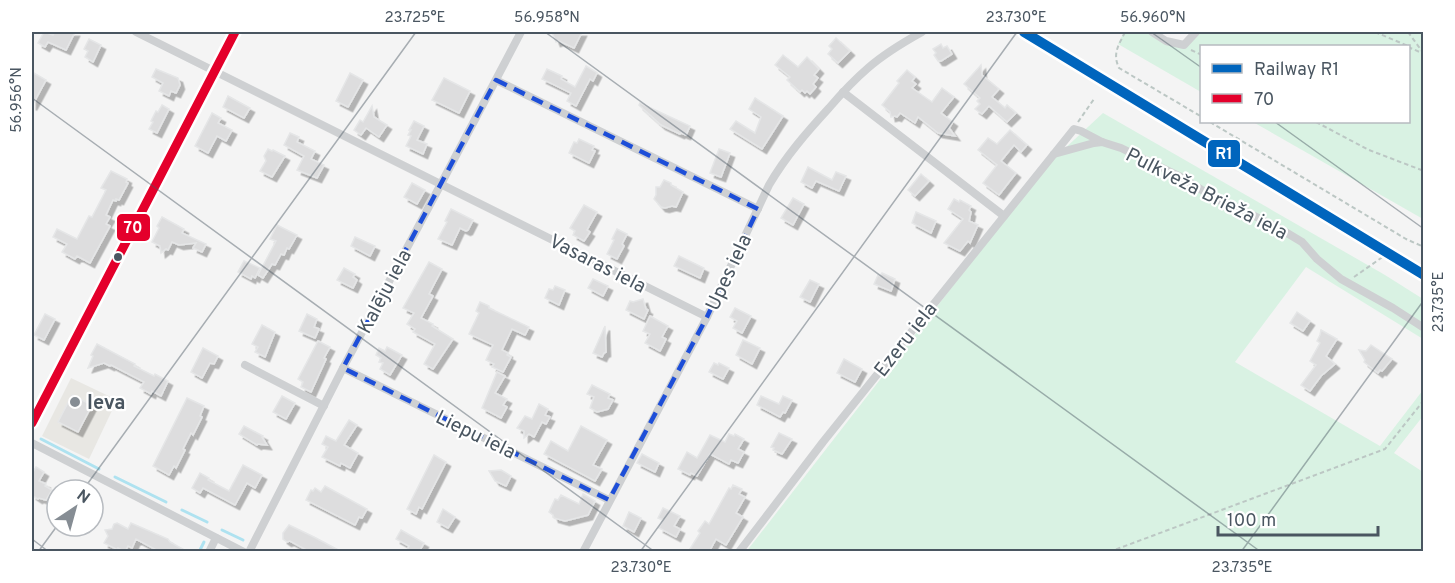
<svg xmlns="http://www.w3.org/2000/svg" width="1455" height="583" viewBox="0 0 1455 583" font-family="Overpass,sans-serif">
<style>
.commercial{fill:#e8e7e3}
.green{fill:#d9f2e3}
.lines{fill:none;stroke-linecap:round;stroke-linejoin:round}
.stream{stroke:#aee2f0;stroke-width:3}
.building{fill:#ddddde;stroke:#e5e6e7;stroke-width:1.5;filter:url(#shadow)}
.path{stroke:#bcc7c4;stroke-width:2;stroke-dasharray:4.5 3;stroke-linecap:butt}
.street{stroke:#ced0d2;stroke-width:8}
.secondary{stroke:#ced0d4;stroke-width:12}
.bus-1-casing{stroke:#fff;stroke-width:14}
.bus-1{stroke:#e4002b;stroke-width:9}
.rail-1-casing{stroke:#fff;stroke-width:15}
.rail-1{stroke:#0065bd;stroke-width:10}
.marked{fill:none;stroke:#1d4ed8;stroke-width:4.5;stroke-dasharray:12 8;stroke-linejoin:round}
.ticks{fill:none;stroke:#4a5661;stroke-width:1.5;stroke-opacity:0.45}
.bus-dot{fill:#4a5661;stroke:#fff;stroke-width:2}
.poi-dot{fill:#868d94;stroke:#fff;stroke-width:2}
.labels{text-anchor:middle;stroke-width:4.5;stroke-linejoin:round;paint-order:stroke}
.street-label{font-size:20px;fill:#4a5661;stroke:#fff}
.poi-label{font-size:20px;font-weight:bold;fill:#4a5661;stroke:#fff;text-anchor:start}
.line-badge{stroke:#fff;stroke-width:2}
.badge-label{font-size:16px;text-anchor:middle;font-weight:bold;fill:#fff}
.neatline{fill:none;stroke:#4a5661;stroke-width:2}
.ticks-label{font-size:15px;text-anchor:middle;fill:#4a5661}
</style>
<defs>
<filter id="shadow"><feDropShadow dx="4.5" dy="4.5" stdDeviation="0" flood-color="#0004"/></filter>
</defs>
<rect width="100%" height="100%" fill="#f4f4f4"/>
<polygon class="commercial" points="71,378 117,400 89,459 42,436"/>
<g class="green">
<polygon points="1124,32 1152,32 1183,45 1196,32 1423,32 1423,219 1253,122 1408,122 1408,46 1202,46 1201,92 1118,44"/>
<polygon points="1103,113 1385,275 1423,299 1423,339 1306,267 1235,362 1380,446 1423,390 1423,416 1394,453 1423,472 1423,551 746,552 1047,165"/>
</g>
<g class="lines">
<g class="stream">
<polyline points="41,439 99,469"/>
<polyline points="115,477 166,502"/>
<polyline points="182,510 207,522"/>
<polyline points="222,530 243,540"/>
<polyline points="199,552 204,542"/>
</g>
</g>
<g class="building">
<polygon points="44,32 53,35 55,32 75,32 66,50 48,42 45,47 38,43"/>
<polygon points="552,32 582,32 574,48 559,41 556,42"/>
<polygon points="836,38 850,51 838,63 828,54 832,49 829,46"/>
<polygon points="89,39 101,45 93,62 85,57 88,51 84,49"/>
<polygon points="941,44 943,48 947,46 952,54 941,61 938,61 934,55 936,53 933,49"/>
<polygon points="783,55 798,67 807,57 819,69 814,75 818,78 813,84 816,87 810,94 807,91 805,93 802,90 800,92 787,80 790,77 775,65"/>
<polygon points="981,65 982,75 999,89 992,97 1005,108 1007,105 1016,113 1007,122 989,106 982,114 975,109 980,104 977,101 980,98 964,84"/>
<polygon points="586,66 596,72 597,73 593,81 590,79 576,106 567,101 571,93 542,79 547,69 562,76 561,79 575,87"/>
<polygon points="156,69 178,78 180,85 176,93 171,91 169,96 159,91 163,83 152,77"/>
<polygon points="907,70 915,77 912,81 916,84 912,88 932,102 942,88 954,97 941,113 953,122 949,128 955,136 938,133 918,117 915,123 900,113 897,117 895,116 891,117 890,112 882,105 899,83 897,81"/>
<polygon points="32,72 46,80 32,106"/>
<polygon points="350,73 363,80 348,107 336,101"/>
<polygon points="444,78 470,91 459,113 432,100"/>
<polygon points="228,96 250,108 244,118 223,107"/>
<polygon points="755,98 783,116 762,149 730,129 736,121 755,133 761,117 749,109"/>
<polygon points="640,103 690,126 686,135 681,133 680,134 661,125 639,105"/>
<polygon points="162,105 169,109 157,133 149,129 153,122 151,121 156,111 158,112"/>
<polygon points="372,106 374,117 387,125 379,137 366,128 361,135 354,130 360,120 363,122"/>
<polygon points="212,113 221,118 218,123 232,130 226,141 217,136 208,153 195,146"/>
<polygon points="414,121 424,126 417,140 427,144 423,154 406,146 411,136 408,135 411,130 409,130"/>
<polygon points="1010,130 1027,145 1021,152 1014,145 1001,161 1016,173 999,195 983,183 997,165 978,150 988,138 997,144"/>
<polygon points="290,133 299,137 297,142 315,151 311,159 324,165 317,178 297,170 304,156 284,145"/>
<polygon points="579,139 594,146 592,150 595,151 589,163 569,153 574,142 577,143"/>
<polygon points="268,149 272,151 273,150 285,156 272,177 260,171 266,161 264,156"/>
<polygon points="719,149 730,153 721,177 710,173"/>
<polygon points="808,167 832,180 836,172 846,176 839,191 816,181 812,188 801,182"/>
<polygon points="111,171 127,179 126,182 128,183 119,200 116,199 116,201 113,200 106,215 110,217 106,224 110,226 90,263 77,256 75,259 62,252 67,244 53,237 57,229 77,239 89,216 92,217 106,190 101,188"/>
<polygon points="921,174 929,181 915,196 908,190"/>
<polygon points="664,180 671,183 671,185 683,192 676,207 672,206 665,208 661,207 654,199 656,195 656,187 660,187"/>
<polygon points="412,183 425,190 417,204 404,197"/>
<polygon points="793,198 804,204 793,225 781,218"/>
<polygon points="954,199 959,202 960,200 971,206 969,210 971,212 969,221 978,225 970,243 968,241 960,251 944,243 963,219 948,209"/>
<polygon points="584,205 597,212 587,230 590,232 584,241 573,235 575,231 570,228"/>
<polygon points="451,209 473,220 468,230 466,231 460,228 452,245 438,239 447,222 445,221"/>
<polygon points="916,212 936,221 931,233 912,223"/>
<polygon points="162,217 184,229 182,233 206,244 202,252 193,248 196,243 179,245 172,242 168,250 166,249 161,253 160,246 152,242 159,228 157,226"/>
<polygon points="277,225 297,235 289,249 287,248 284,255 281,254 275,265 272,264 263,278 258,275 276,241 270,239"/>
<polygon points="617,229 627,234 622,244 624,246 617,259 607,254 614,240 612,239"/>
<polygon points="355,237 375,246 370,256 351,246"/>
<polygon points="679,256 704,268 700,278 674,266"/>
<polygon points="244,261 260,268 255,278 252,276 251,279 238,272"/>
<polygon points="429,262 442,269 429,294 433,296 421,318 433,324 432,326 453,339 433,369 424,364 435,344 413,332 415,329 407,324 414,313 403,308"/>
<polygon points="344,268 355,274 353,277 357,280 353,288 337,280"/>
<polygon points="882,273 895,279 891,291 874,284 878,275 880,276"/>
<polygon points="593,279 608,286 603,296 588,288"/>
<polygon points="810,280 819,284 810,302 800,297"/>
<polygon points="555,286 565,290 559,305 545,298 549,289 553,290"/>
<polygon points="643,299 646,309 648,310 644,319 626,310 630,301 633,302"/>
<polygon points="480,302 489,306 489,308 493,310 529,327 525,335 512,329 502,350 508,353 507,355 511,357 503,372 492,367 494,364 486,360 493,345 469,334 479,313 476,311"/>
<polygon points="735,308 751,316 742,333 733,328 737,321 730,317"/>
<polygon points="1297,312 1310,321 1303,331 1290,323"/>
<polygon points="45,314 55,319 44,340 34,335"/>
<polygon points="307,314 317,319 314,327 319,329 315,338 299,331"/>
<polygon points="650,316 668,326 662,337 666,339 660,351 645,343 650,334 643,331"/>
<polygon points="262,325 275,332 265,357 255,352 258,347 252,344"/>
<polygon points="605,326 606,352 604,353 602,357 593,353"/>
<polygon points="1321,330 1337,339 1326,356 1335,364 1321,376 1310,391 1301,385 1316,365 1310,361 1320,343 1317,341 1320,335"/>
<polygon points="743,340 760,348 752,364 736,355"/>
<polygon points="318,341 330,347 324,358 326,359 311,392 301,387 303,382 298,379"/>
<polygon points="97,344 135,364 134,366 154,376 155,374 168,381 161,396 152,391 151,394 140,388 144,382 111,365 110,366 104,363 88,368 93,356 91,355"/>
<polygon points="1371,345 1392,359 1382,371 1380,370 1378,373 1364,362 1365,360 1359,350 1366,351"/>
<polygon points="387,347 402,355 390,375 380,369 383,363 379,362 381,358 376,355 379,348 385,351"/>
<polygon points="203,348 218,356 214,364 210,363 202,378 191,372"/>
<polygon points="844,359 862,369 855,382 837,373"/>
<polygon points="714,363 718,365 719,363 729,368 723,379 709,372"/>
<polygon points="497,372 505,376 495,393 507,399 503,405 507,407 501,418 482,408"/>
<polygon points="592,385 610,394 608,398 613,400 608,409 597,412 590,408 594,397 587,394"/>
<polygon points="72,395 92,405 78,432 58,422"/>
<polygon points="282,396 295,403 286,419 273,412"/>
<polygon points="761,396 779,404 783,396 792,400 785,413 783,412 780,417 757,405"/>
<polygon points="187,398 204,406 200,416 202,417 193,435 191,433 183,449 185,450 176,468 174,466 169,475 153,466"/>
<polygon points="539,404 548,409 545,415 550,417 546,424 542,422 534,437 529,434 524,438 524,431 517,428 525,416 532,419"/>
<polygon points="349,420 357,425 344,445 358,453 350,468 341,463 340,466 322,457 328,447 322,444 326,436 336,441"/>
<polygon points="244,426 263,436 262,437 267,445 258,444 257,445 239,434"/>
<polygon points="581,426 607,440 593,465 602,469 595,481 544,454 551,441 568,451"/>
<polygon points="779,433 792,439 782,454 773,450 774,448 771,447"/>
<polygon points="729,434 734,436 735,434 744,439 738,449 744,452 738,463 731,460 729,464 710,454 697,476 691,473 690,475 678,469 687,452 697,458 710,435 725,442"/>
<polygon points="642,454 659,463 655,472 637,463"/>
<polygon points="434,455 446,462 422,509 419,507 416,514 407,509"/>
<polygon points="243,465 262,475 255,488 247,483 235,505 203,488 200,493 192,488 200,473 209,478 208,480 229,491"/>
<polygon points="36,467 44,472 39,481 46,484 45,486 52,490 46,500 39,498 38,499 32,495 32,474"/>
<polygon points="501,470 511,476 506,486 495,481 489,471"/>
<polygon points="733,485 742,489 739,494 745,497 736,513 743,517 726,545 716,539 709,552 688,552 700,533 698,531 705,521 709,524 729,488 731,489"/>
<polygon points="325,486 367,509 362,518 359,517 355,525 306,500 311,490 313,491 315,488 321,492"/>
<polygon points="583,494 595,501 588,515 565,521 554,518 553,515 549,512 555,499 558,500 561,495 579,504"/>
<polygon points="663,508 680,516 674,526 680,529 676,537 659,528 663,520 658,518"/>
<polygon points="443,509 455,517 448,528 437,522"/>
<polygon points="629,512 641,518 634,532 623,526"/>
<polygon points="117,523 128,529 131,523 168,539 170,542 188,552 160,552 136,539 132,548 128,546 125,552 118,548 118,550 104,543 108,536 105,530 112,529 114,524"/>
<polygon points="289,525 314,537 342,552 310,552 290,541 287,542 283,539 283,533"/>
<polygon points="401,530 424,543 419,552 406,552 409,546 396,539"/>
</g>
<g class="lines">
<g class="path">
<path d="M1125,32C1119,45 1112,53 1119,68L1202,117"/>
<polyline points="1375,32 1408,46"/>
<polyline points="1408,32 1424,54"/>
<polyline points="1408,47 1422,53"/>
<polyline points="1191,50 1202,55"/>
<polyline points="1078,122 1094,99"/>
<polyline points="1210,122 1406,239 1424,247"/>
<polyline points="1316,122 1369,150 1424,171"/>
<polyline points="1354,277 1384,256 1424,280"/>
<polyline points="1109,552 1385,449 1424,400"/>
</g>
<g class="street">
<polyline points="136,32 707,317"/>
<polyline points="1152,32 1166,41 1184,45 1196,32"/>
<polyline points="496,80 758,209"/>
<polyline points="843,92 1004,216"/>
<polyline points="1054,154 1094,143 1102,142"/>
<polyline points="245,365 324,406"/>
<polyline points="343,368 609,500"/>
<polyline points="32,443 244,552"/>
<polyline points="209,552 216,538"/>
<polyline points="249,552 343,368 441,184 521,32"/>
<path d="M583,552L707,317L769,185C786,156 807,132 829,108C841,94 854,80 868,68C884,54 904,42 922,32"/>
<polyline points="739,552 823,442 1074,129 1081,131 1102,142 1121,148 1179,176 1218,200 1241,209 1282,230 1302,242 1317,259 1341,279 1393,308 1424,328"/>
</g>
<polyline class="secondary" points="32,423 235,32"/>
<defs>
<polyline id="bus-1" points="32,423 235,32"/>
</defs>
<use href="#bus-1" class="bus-1-casing"/>
<use href="#bus-1" class="bus-1"/>
<defs>
<polyline id="rail-1" points="1024,32 1424,275"/>
</defs>
<use href="#rail-1" class="rail-1-casing"/>
<use href="#rail-1" class="rail-1"/>
</g>
<path class="marked" d="M496,80L758,209L707,317L609,500L343,368Z"/>
<path class="ticks" d="M545,32L1261,552M1151,32L1202,68M32,98L655,552M1275,122L1424,229M83,490L416,32M32,539L49,552M38,552L57,526M640,552L1017,32M1241,552L1424,300"/>
<circle class="bus-dot" cx="118" cy="257" r="5"/>
<circle class="poi-dot" cx="75" cy="402" r="6"/>
<g class="labels">
<g class="street-label">
<text transform="translate(1207 193) rotate(27)" y="7">Pulkveža Brieža iela</text>
<text transform="translate(598 263) rotate(27)" y="7">Vasaras iela</text>
<text transform="translate(728 272) rotate(-65)" y="7">Upes iela</text>
<text transform="translate(384 291) rotate(-62)" y="7">Kalēju iela</text>
<text transform="translate(905 339) rotate(-52)" y="7">Ezeru iela</text>
<text transform="translate(476 434) rotate(26)" y="7">Liepu iela</text>
</g>
<g class="poi-label">
<text x="87" y="409">Ieva</text>
</g>
</g>
<g class="line-badge">
<rect x="1207" y="139" width="34" height="29" rx="6" fill="#0065bd"/>
<rect x="116" y="213" width="35" height="29" rx="6" fill="#e4002b"/>
</g>
<g class="badge-label">
<text x="1224" y="159">R1</text>
<text x="133" y="233">70</text>
</g>
<rect width="1455" height="583" fill="none" stroke="#ffffff" stroke-width="66"/>
<rect x="1200" y="45" width="210" height="78" fill="#ffffff" stroke="#b7bbc0" stroke-width="1.5"/>
<rect x="1212" y="64" width="30" height="9" fill="#0065bd" stroke="#b7bbc0" stroke-width="1.5"/>
<text x="1254" y="75" font-size="18" fill="#4a5661">Railway R1</text>
<rect x="1212" y="94" width="30" height="9" fill="#e4002b" stroke="#b7bbc0" stroke-width="1.5"/>
<text x="1254" y="105" font-size="18" fill="#4a5661">70</text>
<g transform="translate(75 508) rotate(36)"><circle r="28" fill="#ffffff" stroke="#b7bbc0" stroke-width="1.5"/>
<path d="M0-4.5L10 22L0 15L-10 22Z" fill="#868d94"/>
<text y="-9" font-size="16" font-weight="bold" text-anchor="middle" fill="#4a5661">N</text>
</g>
<path d="M1218 526v9h160v-9" fill="none" stroke="#4a5661" stroke-width="3"/>
<text x="1227" y="526" font-size="18" fill="#4a5661" stroke="#ffffff" stroke-width="4.5" paint-order="stroke">100 m</text>
<rect x="33" y="33" width="1389" height="517" class="neatline"/>
<g class="ticks-label">
<text x="415" y="22">23.725°E</text>
<text x="547" y="22">56.958°N</text>
<text x="1016" y="22">23.730°E</text>
<text x="1153" y="22">56.960°N</text>
<text transform="translate(16 100) rotate(-90)" y="5">56.956°N</text>
<text transform="translate(1438 302) rotate(-90)" y="5">23.735°E</text>
<text x="641" y="572">23.730°E</text>
<text x="1242" y="572">23.735°E</text>
</g>
</svg>
